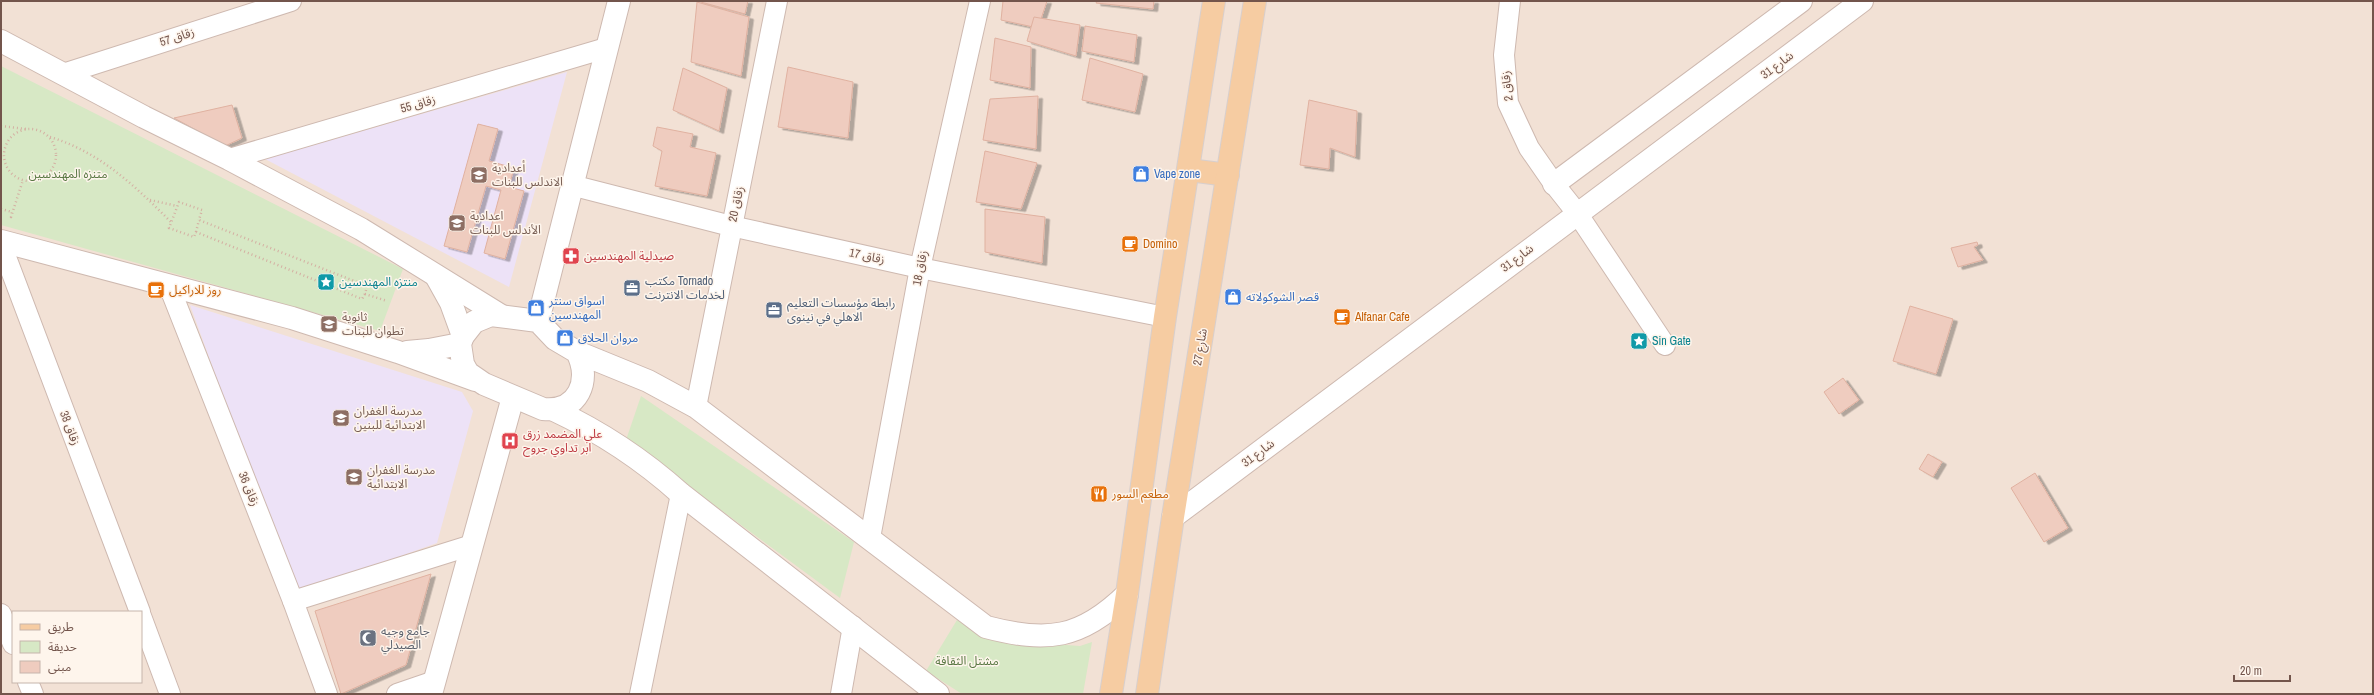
<svg xmlns="http://www.w3.org/2000/svg" width="2374" height="695" viewBox="0 0 2374 695" font-family="'Archivo Narrow','Noto Sans Arabic',sans-serif">
<style>
.residential{fill:#f2e1d5;fill-rule:evenodd}
.education{fill:#ede2f7}
.green{fill:#d7e8c5}
.building{fill:#efccbf;stroke:#e0b1a0;filter:url(#shadow)}
.lines{fill:none;stroke-linecap:round;stroke-linejoin:round}
.minor-casing{stroke:#ceb9b0;stroke-width:22}
.tertiary-casing{stroke:#ceb9b0;stroke-width:24}
.primary-casing{stroke:#d8cfcd;stroke-width:24}
.path{stroke:#d4afa2;stroke-width:2.5;stroke-dasharray:1 3;stroke-linecap:butt}
.minor{stroke:#fff;stroke-width:20}
.tertiary{stroke:#fff;stroke-width:22}
.primary{stroke:#f6cca2;stroke-width:22}
.labels{text-anchor:middle;stroke-width:3;stroke-linejoin:round;paint-order:stroke}
.street-label{font-size:12px;fill:#73554c;stroke:#fef5ec}
.education-label{font-size:12px;fill:#785e54;stroke:#fef5ec;text-anchor:start}
.park-label{font-size:12px;fill:#5a7844;stroke:#fef5ec}
.shop-label{font-size:12px;fill:#366cbe;stroke:#fef5ec;text-anchor:start}
.food-label{font-size:12px;fill:#c56008;stroke:#fef5ec;text-anchor:start}
.health-label{font-size:12px;fill:#be3a42;stroke:#fef5ec;text-anchor:start}
.service-label{font-size:12px;fill:#4e5e75;stroke:#fef5ec;text-anchor:start}
.culture-label{font-size:12px;fill:#0d838f;stroke:#fef5ec;text-anchor:start}
.worship-label{font-size:12px;fill:#5b616d;stroke:#fef5ec;text-anchor:start}
</style>
<defs>
<filter id="shadow"><feDropShadow dx="4.5" dy="2.5" stdDeviation="0" flood-color="#0004"/></filter>
</defs>
<rect width="100%" height="100%" fill="#fbf0e6"/>
<path class="residential" d="M1,1H2373V694H1ZM13,612H141V682H13Z"/>
<g class="education">
<polygon points="567,72 509,287 265,159"/>
<polygon points="190,305 462,392 473,411 437,543 295,594"/>
</g>
<g class="green">
<polygon points="1,66 403,269 380,331 1,225"/>
<polygon points="641,396 854,542 840,598 626,440"/>
<polygon points="957,620 988,639 1080,646 1092,642 1083,694 962,694 926,671"/>
</g>
<g class="building">
<polygon points="697,1 748,1 745,14"/>
<polygon points="1003,1 1047,1 1038,28 1001,20"/>
<polygon points="1097,1 1154,1 1153,9 1096,3"/>
<polygon points="697,2 749,17 741,76 691,62"/>
<polygon points="1034,17 1080,25 1076,56 1027,41"/>
<polygon points="1085,26 1137,35 1134,62 1082,51"/>
<polygon points="995,38 1031,47 1030,88 990,80"/>
<polygon points="1090,58 1143,74 1135,112 1082,100"/>
<polygon points="788,67 853,82 848,138 778,127"/>
<polygon points="683,68 727,88 719,131 673,110"/>
<polygon points="1038,96 1036,149 983,140 990,99"/>
<polygon points="1309,100 1357,111 1355,157 1330,148 1329,169 1300,165"/>
<polygon points="232,105 242,138 225,146 174,118"/>
<polygon points="478,124 498,129 489,161 514,168 509,187 524,191 505,259 484,253 501,190 486,186 467,252 444,246"/>
<polygon points="657,127 693,134 690,147 716,153 707,196 655,186 662,151 653,146"/>
<polygon points="985,151 1037,163 1021,209 976,202"/>
<polygon points="985,209 1045,217 1042,263 985,252"/>
<polygon points="1977,242 1978,245 1974,247 1983,260 1958,267 1951,248"/>
<polygon points="1910,306 1953,319 1936,374 1893,361"/>
<polygon points="1843,378 1859,400 1839,414 1824,392"/>
<polygon points="1928,454 1942,462 1933,477 1919,469"/>
<polygon points="2035,473 2068,528 2044,542 2011,488"/>
<polygon points="431,574 406,665 341,694 315,611"/>
</g>
<g class="lines">
<defs>
<g id="minor">
<polyline points="1510,1 1504,55 1508,103 1529,148 1554,184 1577,213 1665,345"/>
<polyline points="63,74 291,1"/>
<polyline points="229,159 606,48"/>
<polyline points="571,185 731,226 920,268 1165,317"/>
<polyline points="1,244 140,612"/>
<polyline points="169,286 293,601 327,694"/>
<polyline points="696,407 777,1"/>
<polyline points="870,538 920,268 980,1"/>
<polyline points="293,601 472,545"/>
<polyline points="1,614 13,644"/>
<polyline points="141,616 170,694"/>
<polyline points="28,682 33,694"/>
<polyline points="397,694 435,681"/>
<polyline points="640,694 681,494"/>
<polyline points="841,694 853,626"/>
</g>
<g id="tertiary">
<polyline points="1,41 144,117 229,159 361,229 500,315"/>
<polyline points="1554,184 1801,1"/>
<polyline points="1,241 292,318 398,352 475,380"/>
<polyline points="436,276 451,303 463,336"/>
<polyline points="538,321 619,1"/>
<polyline points="407,352 429,350 460,344"/>
<path d="M577,352C592,380 578,413 543,409L484,384L468,373L463,364L460,344L463,336L474,322L491,315L538,321L555,339L577,352L648,381L696,407L986,627C1047,643 1081,639 1127,594"/>
<path d="M554,410C601,432 642,459 681,494L938,694"/>
<polyline points="1173,517 1862,1"/>
<polyline points="431,694 513,397"/>
</g>
<g id="primary">
<polyline points="1189,170 1228,175"/>
<polyline points="1111,694 1127,594 1165,317 1214,1"/>
<polyline points="1147,694 1173,517 1255,1"/>
</g>
</defs>
<use href="#minor" class="minor-casing"/>
<use href="#tertiary" class="tertiary-casing"/>
<use href="#primary" class="primary-casing"/>
<g class="path">
<polyline points="1,126 26,129"/>
<circle cx="30" cy="155" r="26"/>
<path d="M50,137C100,152 135,186 171,222"/>
<polyline points="150,200 177,206"/>
<polyline points="1,209 12,212 11,217 23,180"/>
<polyline points="196,232 199,220"/>
<polyline points="365,294 362,299 196,232 194,237 169,228 179,202 202,210 199,220 367,286 365,294 387,301"/>
</g>
<use href="#minor" class="minor"/>
<use href="#tertiary" class="tertiary"/>
<use href="#primary" class="primary"/>
</g>
<defs>
<symbol id="shop-square" viewBox="-11 -11 22 22"><rect x="-9" y="-9" width="18" height="18" rx="4" fill="#3f7fe0" stroke="#fef5ec"/><path d="M-5-2.5h2.3a2.7 3.5 0 0 1 5.4 0H5L5.5 6h-11ZM-1.5-2.5h3a1.5 2.3 0 0 0-3 0Z" fill="#fff"/></symbol>
<symbol id="school-square" viewBox="-11 -11 22 22"><rect x="-9" y="-9" width="18" height="18" rx="4" fill="#8d6e63" stroke="#fef5ec"/><path d="M0-5L7-2L0 1L-7-2ZM-4 1L0 2.5L4 1V4Q0 6-4 4Z" fill="#fff"/></symbol>
<symbol id="cafe-square" viewBox="-11 -11 22 22"><rect x="-9" y="-9" width="18" height="18" rx="4" fill="#e8710a" stroke="#fef5ec"/><path d="M-5.5-4.5H6V0H3Q3 3.5 0 3.5H-2.5Q-5.5 3.5-5.5 0ZM3-3.2v2h1.7v-2ZM-6 4.5H4V6H-6Z" fill="#fff"/></symbol>
<symbol id="pharmacy-square" viewBox="-11 -11 22 22"><rect x="-9" y="-9" width="18" height="18" rx="4" fill="#e0444e" stroke="#fef5ec"/><path d="M-2-6h4v4h4v4h-4v4h-4v-4h-4v-4h4Z" fill="#fff"/></symbol>
<symbol id="sight-square" viewBox="-11 -11 22 22"><rect x="-9" y="-9" width="18" height="18" rx="4" fill="#0f9aa8" stroke="#fef5ec"/><path d="M0-6L1.8-2.2L6-1.7L2.9 1.2L3.7 5.4L0 3.3L-3.7 5.4L-2.9 1.2L-6-1.7L-1.8-2.2Z" fill="#fff"/></symbol>
<symbol id="office-square" viewBox="-11 -11 22 22"><rect x="-9" y="-9" width="18" height="18" rx="4" fill="#5c6f8a" stroke="#fef5ec"/><path d="M-6-3h4V-5.5h4V-3h4V5H-6ZM-1-4.5V-3h2v-1.5ZM-6 0V1H6V0Z" fill="#fff"/></symbol>
<symbol id="hospital-square" viewBox="-11 -11 22 22"><rect x="-9" y="-9" width="18" height="18" rx="4" fill="#e0444e" stroke="#fef5ec"/><path d="M-5-5h3v3.5h4V-5h3V5h-3V1.5h-4V5h-3Z" fill="#fff"/></symbol>
<symbol id="restaurant-square" viewBox="-11 -11 22 22"><rect x="-9" y="-9" width="18" height="18" rx="4" fill="#e8710a" stroke="#fef5ec"/><path d="M-5-6h1v4h1v-4h1v4h1v-4h1v5L-1.5 .5V6h-2V.5L-5-1ZM5-6V6H3V1.5H1.5Q1.5-4 5-6Z" fill="#fff"/></symbol>
<symbol id="mosque-square" viewBox="-11 -11 22 22"><rect x="-9" y="-9" width="18" height="18" rx="4" fill="#6b7280" stroke="#fef5ec"/><path d="M3.5-4.9A6 6 0 1 0 3.5 4.9A5 5 0 1 1 3.5-4.9Z" fill="#fff"/></symbol>
</defs>
<g fill-rule="evenodd">
<use href="#shop-square" x="1131" y="164" width="20" height="20"/>
<use href="#school-square" x="469" y="165" width="20" height="20"/>
<use href="#school-square" x="447" y="213" width="20" height="20"/>
<use href="#cafe-square" x="1120" y="234" width="20" height="20"/>
<use href="#pharmacy-square" x="561" y="246" width="20" height="20"/>
<use href="#sight-square" x="316" y="272" width="20" height="20"/>
<use href="#office-square" x="622" y="278" width="20" height="20"/>
<use href="#cafe-square" x="146" y="280" width="20" height="20"/>
<use href="#shop-square" x="1223" y="287" width="20" height="20"/>
<use href="#shop-square" x="526" y="298" width="20" height="20"/>
<use href="#office-square" x="764" y="300" width="20" height="20"/>
<use href="#cafe-square" x="1332" y="307" width="20" height="20"/>
<use href="#school-square" x="319" y="314" width="20" height="20"/>
<use href="#shop-square" x="555" y="328" width="20" height="20"/>
<use href="#sight-square" x="1629" y="331" width="20" height="20"/>
<use href="#school-square" x="331" y="408" width="20" height="20"/>
<use href="#hospital-square" x="500" y="431" width="20" height="20"/>
<use href="#school-square" x="344" y="467" width="20" height="20"/>
<use href="#restaurant-square" x="1089" y="484" width="20" height="20"/>
<use href="#mosque-square" x="358" y="628" width="20" height="20"/>
</g>
<g class="labels">
<g class="street-label">
<text transform="translate(177 37) rotate(-18)" y="4">زقاق 57</text>
<text transform="translate(1777 65) rotate(-37)" y="4">شارع 31</text>
<text transform="translate(1507 86) rotate(-97)" y="4">زقاق 2</text>
<text transform="translate(418 104) rotate(-16)" y="4">زقاق 55</text>
<text transform="translate(736 204) rotate(-78)" y="4">زقاق 20</text>
<text transform="translate(867 256) rotate(12)" y="4">زقاق 17</text>
<text transform="translate(1517 258) rotate(-37)" y="4">شارع 31</text>
<text transform="translate(920 268) rotate(-79)" y="4">زقاق 18</text>
<text transform="translate(1200 347) rotate(-81)" y="4">شارع 27</text>
<text transform="translate(70 428) rotate(69)" y="4">زقاق 38</text>
<text transform="translate(1258 453) rotate(-37)" y="4">شارع 31</text>
<text transform="translate(249 489) rotate(68)" y="4">زقاق 36</text>
</g>
<g class="education-label">
<text x="492" y="172">أعدادية<tspan x="492" dy="14">الاندلس للبنات</tspan></text>
<text x="470" y="220">اعدادية<tspan x="470" dy="14">الأندلس للبنات</tspan></text>
<text x="342" y="321">ثانوية<tspan x="342" dy="14">تطوان للبنات</tspan></text>
<text x="354" y="415">مدرسة الغفران<tspan x="354" dy="14">الابتدائية للبنين</tspan></text>
<text x="367" y="474">مدرسة الغفران<tspan x="367" dy="14">الابتدائية</tspan></text>
</g>
<g class="park-label">
<text x="68" y="178">متنزه المهندسين</text>
<text x="967" y="665">مشتل الثقافة</text>
</g>
<g class="shop-label">
<text x="1154" y="178">Vape zone</text>
<text x="1246" y="301">قصر الشوكولاته</text>
<text x="549" y="305">اسواق سنتر<tspan x="549" dy="14">المهندسين</tspan></text>
<text x="578" y="342">مروان الحلاق</text>
</g>
<g class="food-label">
<text x="1143" y="248">Domino</text>
<text x="169" y="294">روز للاراكيل</text>
<text x="1355" y="321">Alfanar Cafe</text>
<text x="1112" y="498">مطعم السور</text>
</g>
<g class="health-label">
<text x="584" y="260">صيدلية المهندسين</text>
<text x="523" y="438">علي المضمد زرق<tspan x="523" dy="14">ابر تداوي جروح</tspan></text>
</g>
<g class="service-label">
<text x="645" y="285">مكتب Tornado<tspan x="645" dy="14">لخدمات الانترنت</tspan></text>
<text x="787" y="307">رابطة مؤسسات التعليم<tspan x="787" dy="14">الاهلي في نينوى</tspan></text>
</g>
<g class="culture-label">
<text x="339" y="286">منتزه المهندسين</text>
<text x="1652" y="345">Sin Gate</text>
</g>
<g class="worship-label">
<text x="381" y="635">جامع وجيه<tspan x="381" dy="14">الصيدلي</tspan></text>
</g>
</g>
<rect width="2374" height="695" fill="none" stroke="#73554c" stroke-width="4"/>
<rect x="12" y="611" width="130" height="72" fill="#fef5ec" stroke="#c6b5ac"/>
<rect x="20" y="624" width="20" height="6" fill="#f6cca2" stroke="#c6b5ac"/>
<text x="48" y="631" font-size="12" fill="#73554c">طريق</text>
<rect x="20" y="641" width="20" height="12" fill="#d7e8c5" stroke="#c6b5ac"/>
<text x="48" y="651" font-size="12" fill="#73554c">حديقة</text>
<rect x="20" y="661" width="20" height="12" fill="#efccbf" stroke="#c6b5ac"/>
<text x="48" y="671" font-size="12" fill="#73554c">مبنى</text>
<path d="M2234 675v6h56v-6" fill="none" stroke="#73554c" stroke-width="2"/>
<text x="2240" y="675" font-size="12" fill="#73554c" stroke="#fef5ec" stroke-width="3" paint-order="stroke">20 m</text>
</svg>
